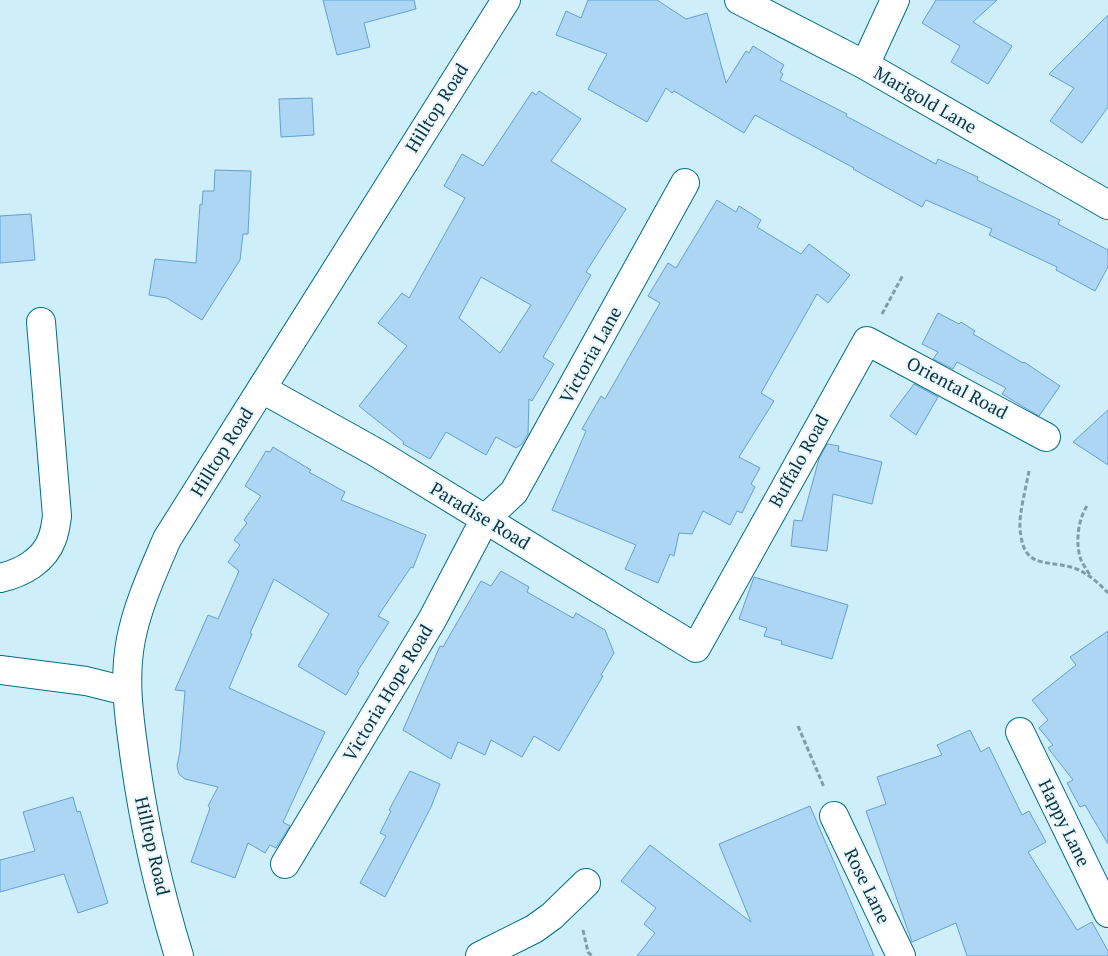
<svg xmlns="http://www.w3.org/2000/svg" width="1108" height="956" viewBox="0 0 1108 956" font-family="'PT Serif',serif">
<style>
.building{fill:#add5f4;stroke:#64a1ce;fill-rule:evenodd}
.lines{fill:none;stroke-linecap:round;stroke-linejoin:round}
.minor-casing{stroke:#016e88;stroke-width:30}
.path{stroke:#7c9eaa;stroke-width:3;stroke-dasharray:5 2.5;stroke-linecap:butt}
.minor{stroke:#fff;stroke-width:28}
.labels{text-anchor:middle;stroke-width:4;stroke-linejoin:round;paint-order:stroke}
.street-label{font-size:18px;fill:#0d333e;stroke:#e9f8fe}
</style>
<rect width="100%" height="100%" fill="#ceeefa"/>
<g class="building">
<polygon points="323,0 414,0 416,9 364,23 370,47 337,55"/>
<polygon points="588,0 657,0 686,19 707,13 726,83 746,51 749,53 753,46 784,65 780,72 783,74 780,80 847,114 846,116 936,164 938,159 978,177 977,180 1060,220 1058,224 1108,250 1108,267 1095,291 1056,270 1057,267 989,235 992,229 926,200 922,207 853,169 854,168 755,115 744,133 674,91 672,93 666,88 647,122 588,89 607,54 556,35 566,11 581,18"/>
<polygon points="936,0 997,0 973,22 1012,46 988,84 951,62 960,46 922,23"/>
<polygon points="1108,15 1108,107 1082,143 1050,121 1074,88 1049,74"/>
<path d="M539,91L581,119L551,161L626,209L586,272L591,275L543,357L554,364L532,401L529,399L528,434L522,444L516,448L496,437L486,455L446,432L430,459L403,444L404,442L359,406L407,346L378,323L402,293L409,298L465,198L444,186L462,154L483,166L532,92L536,95ZM481,277L531,305L500,353L459,318Z"/>
<polygon points="312,98 314,135 281,137 279,99"/>
<polygon points="215,170 251,171 248,234 243,234 240,260 202,320 167,298 149,295 155,259 196,263 200,204 202,205 203,191 214,191"/>
<polygon points="717,200 736,212 739,206 761,220 757,227 801,254 809,244 850,275 828,303 817,294 761,393 774,401 739,457 760,468 751,484 755,487 742,513 737,511 730,525 703,511 692,534 679,533 674,556 670,554 658,583 625,569 636,545 552,510 586,431 582,429 601,396 605,399 660,303 648,296 668,263 676,268"/>
<polygon points="31,214 35,260 0,263 0,216"/>
<polygon points="938,313 959,324 961,322 975,331 973,334 1023,363 1024,362 1060,386 1039,416 1002,394 1006,388 957,362 953,369 933,359 938,352 922,344"/>
<polygon points="914,384 938,397 916,435 890,416"/>
<polygon points="1108,410 1108,465 1073,442"/>
<polygon points="827,444 839,446 838,451 882,462 872,504 833,494 827,551 791,546 794,520 802,521 819,459"/>
<polygon points="273,447 311,470 309,472 345,492 341,500 426,535 413,568 411,567 378,616 389,622 357,672 359,673 346,695 298,666 329,614 274,579 250,633 252,634 229,688 325,732 283,822 290,826 276,848 270,845 265,853 248,843 235,878 191,862 210,808 208,806 218,787 185,779 179,774 177,766 180,751 185,691 175,690 208,615 218,619 239,571 228,562 240,545 234,540 247,523 244,520 261,496 245,486 266,451 270,452"/>
<polygon points="501,571 529,587 527,592 573,618 576,613 605,630 614,653 601,675 603,676 559,751 534,736 522,757 491,740 485,755 458,742 451,759 403,730 440,646 443,647 481,581 491,586"/>
<polygon points="754,577 848,605 832,659 781,644 782,641 764,636 767,628 739,619"/>
<polygon points="1108,631 1108,844 1085,805 1080,807 1067,783 1073,780 1048,748 1053,745 1039,728 1048,720 1032,700 1076,665 1070,657"/>
<polygon points="970,730 981,752 989,747 1022,815 1029,811 1046,842 1028,852 1077,930 1092,922 1108,951 1108,956 967,956 956,923 912,942 866,811 886,804 877,777 942,755 937,745"/>
<polygon points="410,771 440,784 431,807 385,897 360,883 386,836 380,833 391,811 389,810"/>
<polygon points="73,797 77,812 80,811 108,903 78,913 64,874 0,892 0,860 35,851 23,812"/>
<polygon points="810,806 874,956 637,956 655,933 644,924 656,908 621,881 650,845 751,922 719,844"/>
</g>
<g class="lines">
<defs>
<g id="minor">
<polyline points="739,0 865,65 1108,205"/>
<polyline points="865,65 895,0"/>
<polyline points="262,389 377,453 696,648 867,341 1046,437"/>
<path d="M0,578C22,573 44,561 52,539C55,532 56,523 57,516L41,322"/>
<polyline points="0,670 86,681 126,691"/>
<polyline points="1020,732 1108,913"/>
<polyline points="834,816 901,956"/>
<polyline points="285,864 432,620 485,519 514,492 685,183"/>
<path d="M179,956C158,888 142,816 133,745C128,709 124,675 131,639C138,604 153,572 167,539L506,0"/>
<polyline points="480,956 534,929 552,916 586,883"/>
</g>
</defs>
<use href="#minor" class="minor-casing"/>
<g class="path">
<polyline points="882,314 903,275"/>
<path d="M1029,471C1026,488 1019,513 1020,528C1023,568 1042,560 1071,567C1085,571 1098,582 1108,593"/>
<path d="M1087,506C1078,519 1075,544 1081,560C1083,565 1088,571 1091,577"/>
<polyline points="798,726 824,787"/>
<polyline points="583,930 588,952 592,956"/>
</g>
<use href="#minor" class="minor"/>
</g>
<g class="labels">
<g class="street-label">
<text transform="translate(925 100) rotate(30)" y="6">Marigold Lane</text>
<text transform="translate(437 108) rotate(-58)" y="6">Hilltop Road</text>
<text transform="translate(591 355) rotate(-61)" y="6">Victoria Lane</text>
<text transform="translate(957 388) rotate(28)" y="6">Oriental Road</text>
<text transform="translate(222 452) rotate(-58)" y="6">Hilltop Road</text>
<text transform="translate(799 461) rotate(-61)" y="6">Buffalo Road</text>
<text transform="translate(480 516) rotate(31)" y="6">Paradise Road</text>
<text transform="translate(388 693) rotate(-59)" y="6">Victoria Hope Road</text>
<text transform="translate(1064 823) rotate(64)" y="6">Happy Lane</text>
<text transform="translate(152 846) rotate(77)" y="6">Hilltop Road</text>
<text transform="translate(867 886) rotate(64)" y="6">Rose Lane</text>
</g>
</g>
</svg>
